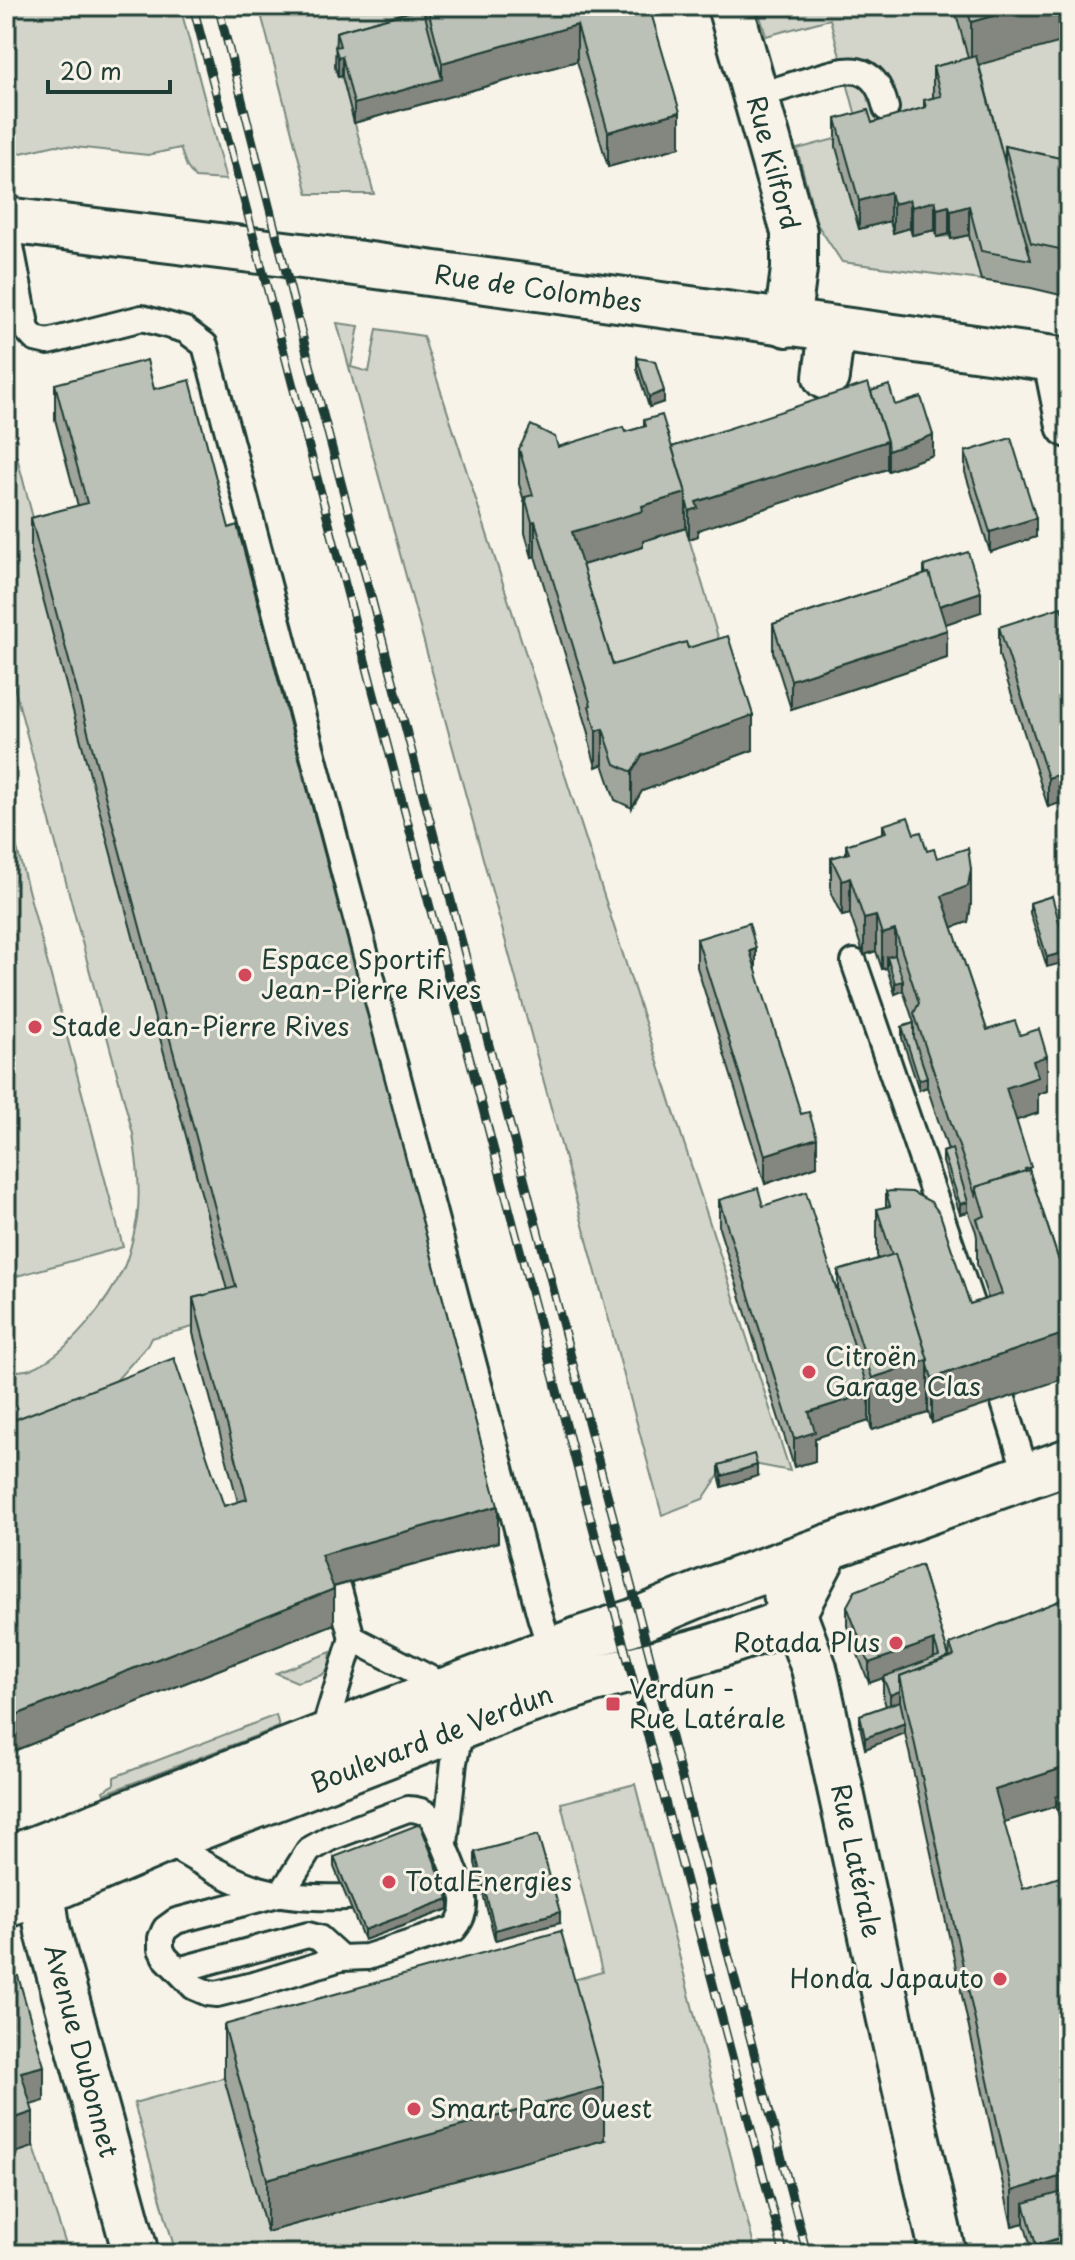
<svg xmlns="http://www.w3.org/2000/svg" width="1075" height="2260" viewBox="0 0 1075 2260" font-family="'Playpen Sans',sans-serif">
<style>
.green{fill:#d3d5ca;stroke:#79897f;stroke-width:2}
.lines{fill:none;stroke-linecap:round;stroke-linejoin:round}
.lane-casing{stroke:#1f3d34;stroke-width:30}
.street-casing{stroke:#1f3d34;stroke-width:50}
.secondary-casing{stroke:#1f3d34;stroke-width:50}
.lane{stroke:#f7f3e8;stroke-width:24}
.street{stroke:#f7f3e8;stroke-width:44}
.secondary{stroke:#f7f3e8;stroke-width:44}
.rail-casing{stroke:#1f3d34;stroke-width:9}
.rail{stroke:#f7f3e8;stroke-width:6;stroke-dasharray:18;stroke-linecap:butt}
.wall{fill:#a1a69d;stroke:#1f3d34;stroke-width:2}
.shaded-wall{fill:#83877f;stroke:#1f3d34;stroke-width:2}
.building{fill:#bbc1b6;stroke:#1f3d34;stroke-width:2}
.poi-dot{fill:#d1495b;stroke:#f7f3e8;stroke-width:3}
.labels{text-anchor:middle;stroke-width:6;stroke-linejoin:round;paint-order:stroke}
.street-label{font-size:26px;fill:#1f3d34;stroke:#f7f3e8}
.poi-label{font-size:26px;fill:#1f3d34;stroke:#f7f3e8;text-anchor:start}
</style>
<rect width="100%" height="100%" fill="#f7f3e8"/>
<filter id="ink" filterUnits="userSpaceOnUse"><feTurbulence type="fractalNoise" baseFrequency=".0125" numOctaves="2"/><feDisplacementMap in="SourceGraphic" scale="16" xChannelSelector="R" yChannelSelector="G"/><feConvolveMatrix kernelMatrix="1 2 1 2 8 2 1 2 1" color-interpolation-filters="sRGB"/></filter>
<g filter="url(#ink)">
<g class="green">
<polygon points="11,6 180,6 226,180 195,178 187,167 180,148 148,155 56,145 21,153 6,151 6,23"/>
<polygon points="259,6 499,6 338,76 342,76 374,194 308,194"/>
<polygon points="757,6 955,6 1069,40 1069,206 941,124 890,221 910,228 912,235 935,230 937,237 969,235 981,280 842,262 817,224 797,149 854,134 856,116 830,19 766,36"/>
<polygon points="337,323 359,326 351,367 369,372 377,329 423,336 790,1471 754,1464 719,1475 703,1499 662,1515"/>
<path d="M17,457L242,1314L151,1338L147,1346L114,1383L6,1445V1372C14,1371 23,1371 30,1369C67,1356 109,1301 124,1267C130,1253 134,1234 137,1219C141,1191 137,1162 133,1134L6,656V460Z"/>
<polygon points="686,528 728,671 613,701 572,568 643,547 642,541"/>
<polygon points="6,807 123,1247 6,1279"/>
<polygon points="331,1652 329,1668 322,1675 297,1682 276,1673"/>
<polygon points="276,1715 279,1727 104,1794 103,1791 114,1785 114,1777"/>
<polygon points="635,1784 756,2254 176,2254 134,2103 602,1972 561,1803"/>
<polygon points="6,2062 69,2254 6,2254"/>
</g>
<g class="lines">
<defs>
<g id="lane">
<path d="M756,96C774,91 791,85 809,80C848,68 874,59 886,108"/>
<polyline points="6,220 27,330 35,339 48,342 142,318 185,330 205,345 540,1616 551,1651"/>
<polyline points="854,962 982,1335"/>
<polyline points="1003,1399 1027,1476"/>
<polyline points="338,1586 352,1638"/>
<polyline points="322,1737 352,1638 450,1689"/>
<path d="M408,1809C416,1809 424,1811 431,1817C437,1824 463,1889 464,1899C465,1910 461,1921 454,1929L367,1957L341,1958L257,1984L217,1994L208,1993L194,1987L165,1957L161,1949V1938L165,1929L176,1921L282,1893L309,1850L330,1838Z"/>
<path d="M164,1841C195,1858 225,1879 259,1889C287,1897 318,1898 347,1897"/>
<polyline points="445,1843 454,1762 462,1726"/>
<polyline points="178,1970 308,1935 319,1938 341,1958"/>
</g>
<g id="street">
<polyline points="730,6 794,232 794,269 787,324"/>
<polyline points="1056,360 1069,425"/>
<polyline points="826,377 832,330"/>
<polyline points="45,1855 42,1893 48,1932 136,2254"/>
</g>
<g id="secondary">
<polyline points="6,220 326,259 1069,361"/>
<polyline points="784,1588 814,1668 820,1695 894,2038 943,2254"/>
<polyline points="6,1860 322,1737 584,1638 633,1622 712,1589 1069,1461"/>
<polyline points="6,1905 42,1893 164,1841 520,1704 590,1681 707,1649 773,1627 794,1612 828,1547"/>
</g>
</defs>
<use href="#lane" class="lane-casing"/>
<use href="#street" class="street-casing"/>
<use href="#secondary" class="secondary-casing"/>
<use href="#lane" class="lane"/>
<use href="#street" class="street"/>
<use href="#secondary" class="secondary"/>
<defs>
<g id="rail">
<polyline points="193,6 784,2254"/>
<polyline points="218,6 298,319 807,2254"/>
</g>
</defs>
<use href="#rail" class="rail-casing"/>
<use href="#rail" class="rail"/>
</g>
<g class="wall">
<polygon points="423,6 649,6 680,147 608,167 577,61 354,123 342,76 338,77 335,67 336,32 423,8"/>
<polygon points="954,6 1069,6 979,65 1005,164 1005,146 1069,160 1069,297 1031,288 981,280 969,235 951,239 949,234 937,237 935,230 912,235 910,228 893,233 890,221 859,229 836,147 836,119 872,123 924,108 924,100 933,98 933,67 968,58"/>
<polygon points="637,358 664,402 649,407 637,369"/>
<polygon points="55,384 154,389 498,1542 334,1587 334,1624 6,1754 6,1423 224,1506 238,1502 193,1333 193,1298 227,1290 31,553 31,518 78,506 55,419"/>
<polygon points="871,391 895,405 933,455 888,471 887,468 887,469 698,530 698,536 689,539 686,528 643,541 643,547 582,565 613,665 688,648 753,750 642,791 632,808 615,800 603,764 596,767 589,741 589,733 535,556 532,557 525,533 525,504 519,484 519,449 558,447 625,432 644,427 644,420 672,447"/>
<polygon points="965,452 1036,537 990,552 965,472"/>
<polygon points="924,566 981,612 945,624 947,658 791,709 773,652 773,624 924,575"/>
<polygon points="999,627 1069,632 1048,807 999,655"/>
<polygon points="883,825 914,834 927,851 937,858 971,904 968,922 952,927 987,1030 1020,1035 1047,1091 1038,1094 1038,1113 1016,1120 1031,1176 1063,1273 932,1423 928,1411 928,1413 872,1430 869,1421 815,1438 815,1461 794,1467 719,1228 719,1200 763,1206 838,1295 838,1271 878,1259 877,1255 877,1209 886,1207 886,1192 970,1304 988,1298 977,1264 977,1237 976,1232 968,1210 968,1212 960,1214 943,1162 943,1152 948,1150 927,1087 919,1090 902,1038 902,1027 914,1023 903,990 895,994 887,968 882,969 876,951 864,955 850,914 842,916 831,894 831,858 846,854 846,845 883,833"/>
<polygon points="1052,896 1047,967 1030,913 1030,903"/>
<polygon points="697,939 756,973 817,1166 765,1184 697,967"/>
<polygon points="719,1465 757,1476 722,1487 719,1475"/>
<polygon points="921,1565 949,1657 950,1644 1069,1597 1069,1847 1056,1806 1004,1822 1069,2254 1033,2254 1024,2223 1012,2226 905,1733 865,1749 860,1726 860,1715 886,1706 883,1696 883,1678 869,1683 847,1626 847,1606"/>
<polygon points="475,1852 560,1923 495,1940 475,1863"/>
<polygon points="334,1857 449,1909 364,1940 334,1867"/>
<polygon points="224,2025 604,2140 267,2232 224,2078"/>
</g>
<g class="shaded-wall">
<polygon points="1027,6 1069,6 1069,40 971,67 971,22"/>
<polygon points="577,25 577,61 354,123 354,104 442,79 442,63"/>
<polygon points="342,56 342,76 338,77 338,57"/>
<polygon points="680,112 680,147 608,167 608,132"/>
<polygon points="890,192 890,221 859,229 859,201"/>
<polygon points="910,200 910,228 893,233 893,204"/>
<polygon points="935,201 935,230 912,235 912,207"/>
<polygon points="949,206 949,234 937,237 937,209"/>
<polygon points="969,206 969,235 951,239 951,211"/>
<polygon points="664,391 664,402 649,407 649,397"/>
<polygon points="9,412 9,441 6,441 6,413"/>
<polygon points="933,435 933,455 888,471 888,451"/>
<polygon points="887,441 887,469 698,530 698,536 689,539 689,511 696,502"/>
<polygon points="686,493 686,528 643,541 643,547 572,568 572,532 642,506"/>
<polygon points="1036,518 1036,537 990,552 990,532"/>
<polygon points="535,521 535,556 532,557 532,522"/>
<polygon points="981,592 981,612 937,627 937,607"/>
<polygon points="947,630 947,658 791,709 791,680"/>
<polygon points="753,715 753,750 642,791 632,808 632,772 642,755"/>
<polygon points="603,729 603,764 596,767 596,731"/>
<polygon points="1069,771 1069,800 1048,807 1048,778"/>
<polygon points="971,869 971,904 968,922 942,931 942,896"/>
<polygon points="850,878 850,914 842,916 842,881"/>
<polygon points="876,916 876,951 864,955 864,919"/>
<polygon points="895,930 895,965 887,957 887,968 882,969 882,934"/>
<polygon points="756,949 756,977 750,951"/>
<polygon points="1069,951 1069,961 1047,967 1047,957"/>
<polygon points="903,981 903,991 895,994 895,983"/>
<polygon points="1047,1056 1047,1091 1038,1094 1038,1113 1006,1124 1006,1088 1020,1060"/>
<polygon points="927,1077 927,1087 919,1090 919,1080"/>
<polygon points="817,1138 817,1166 765,1184 765,1155"/>
<polygon points="968,1202 968,1212 960,1214 960,1204"/>
<polygon points="1069,1332 1069,1377 932,1423 932,1378"/>
<polygon points="928,1360 928,1413 872,1430 872,1378"/>
<polygon points="869,1393 869,1421 815,1438 815,1461 794,1467 794,1439 809,1412"/>
<polygon points="757,1465 757,1476 722,1487 722,1476"/>
<polygon points="498,1506 498,1542 321,1590 321,1555"/>
<polygon points="334,1589 334,1624 6,1754 6,1719"/>
<polygon points="934,1640 934,1660 869,1683 869,1663"/>
<polygon points="900,1691 900,1711 890,1715 890,1695"/>
<polygon points="905,1723 905,1733 865,1749 865,1738"/>
<polygon points="1069,1766 1069,1802 1056,1797 1056,1806 995,1825 995,1790"/>
<polygon points="449,1899 449,1909 364,1940 364,1930"/>
<polygon points="560,1912 560,1923 495,1940 495,1930"/>
<polygon points="44,2066 44,2101 21,2108 21,2072"/>
<polygon points="604,2087 604,2140 267,2232 267,2179"/>
<polygon points="33,2112 33,2147 6,2156 6,2121"/>
<polygon points="1069,2174 1069,2224 1024,2203 1024,2223 1012,2226 1012,2191"/>
<polygon points="1069,2235 1069,2254 1036,2254 1036,2245"/>
</g>
<g class="building">
<polygon points="427,6 649,6 680,112 608,132 577,25 442,63"/>
<polygon points="966,6 1027,6 971,22"/>
<polygon points="423,8 442,79 354,104 342,56 338,57 335,47 340,46 336,32"/>
<polygon points="976,56 1031,260 981,251 969,206 951,211 949,206 937,209 935,201 912,207 910,200 893,204 890,192 859,201 836,119 868,110 872,123 926,107 924,100 941,96 933,67"/>
<polygon points="1005,146 1069,160 1069,251 1031,243"/>
<polygon points="637,358 655,361 664,391 649,397"/>
<polygon points="147,360 154,389 190,380 229,528 237,525 498,1506 321,1555 334,1589 6,1719 6,1423 174,1358 224,1506 247,1499 193,1298 236,1287 31,518 87,503 55,384"/>
<polygon points="868,383 887,441 696,502 698,508 689,511 686,500 686,493 672,447"/>
<polygon points="889,385 895,405 921,397 933,435 888,451 887,441 871,391"/>
<polygon points="662,415 686,493 642,506 643,511 572,532 613,665 686,642 688,648 728,636 753,715 642,755 632,772 615,764 603,729 596,731 589,706 591,705 535,521 532,522 525,497 533,495 519,449 531,425 555,437 558,447 623,427 625,432 646,426 644,420"/>
<polygon points="1011,438 1036,518 990,532 965,452"/>
<polygon points="968,552 981,592 939,606 929,573 926,574 924,566"/>
<polygon points="929,573 947,630 791,680 773,624"/>
<polygon points="1061,607 1069,632 1069,771 1048,778 999,627"/>
<polygon points="908,817 914,834 921,832 927,851 934,849 937,858 968,848 971,869 968,886 942,896 987,1030 1015,1021 1020,1035 1039,1029 1047,1056 1033,1061 1038,1077 1006,1088 1031,1167 1025,1169 1026,1171 976,1187 976,1197 914,1013 919,1003 895,930 882,934 876,916 864,919 850,878 842,881 831,858 849,853 846,845 886,832 883,825"/>
<polygon points="1052,896 1062,933 1069,931 1069,951 1047,957 1030,903"/>
<polygon points="749,923 756,949 750,951 801,1114 809,1112 817,1138 765,1155 697,939"/>
<polygon points="895,955 903,981 895,983 887,957"/>
<polygon points="914,1023 914,1038 927,1077 919,1080 902,1027"/>
<polygon points="952,1149 968,1202 960,1204 943,1152"/>
<polygon points="1029,1170 1063,1273 1069,1270 1069,1332 932,1378 928,1365 928,1360 895,1254 892,1255 877,1209 890,1206 886,1192 891,1191 912,1192 931,1202 940,1214 970,1304 1002,1294 977,1219 985,1216 976,1187"/>
<polygon points="758,1188 763,1206 806,1192 869,1393 809,1412 815,1432 794,1439 719,1200"/>
<polygon points="895,1254 928,1360 872,1378 838,1271"/>
<polygon points="754,1454 757,1465 722,1476 719,1465"/>
<polygon points="921,1565 949,1657 900,1676 900,1691 890,1695 883,1677 939,1656 934,1640 869,1663 847,1606 855,1591"/>
<polygon points="1069,1597 1069,1766 995,1790 1023,1889 1069,1874 1069,2174 1012,2191 900,1676 954,1656 950,1644"/>
<polygon points="900,1701 905,1723 865,1738 860,1715"/>
<polygon points="1069,1792 1069,1837 1056,1797"/>
<polygon points="420,1824 449,1899 364,1930 334,1857"/>
<polygon points="538,1835 560,1912 495,1930 475,1852"/>
<polygon points="561,1931 604,2087 267,2179 224,2025"/>
<polygon points="6,1969 18,1976 44,2066 21,2072 33,2112 6,2121"/>
<polygon points="1069,2190 1069,2235 1036,2245 1024,2203"/>
<polygon points="1069,2244 1069,2254 1037,2254"/>
</g>
</g>
<g class="poi-dot">
<circle cx="245" cy="975" r="8"/>
<circle cx="35" cy="1027" r="8"/>
<circle cx="809" cy="1372" r="8"/>
<circle cx="896" cy="1643" r="8"/>
<rect x="605" y="1696" width="16" height="16" rx="4"/>
<circle cx="389" cy="1882" r="8"/>
<circle cx="1000" cy="1979" r="8"/>
<circle cx="414" cy="2109" r="8"/>
</g>
<g class="labels">
<g class="street-label">
<text transform="translate(773 163) rotate(75)" y="9">Rue Kilford</text>
<text transform="translate(538 289) rotate(8)" y="9">Rue de Colombes</text>
<text transform="translate(432 1739) rotate(-21)" y="9">Boulevard de Verdun</text>
<text transform="translate(856 1861) rotate(78)" y="9">Rue Latérale</text>
<text transform="translate(81 2051) rotate(75)" y="9">Avenue Dubonnet</text>
</g>
<g class="poi-label">
<text x="261" y="969">Espace Sportif<tspan x="261" dy="30">Jean-Pierre Rives</tspan></text>
<text x="51" y="1036">Stade Jean-Pierre Rives</text>
<text x="825" y="1366">Citroën<tspan x="825" dy="30">Garage Clas</tspan></text>
<text x="880" y="1652" text-anchor="end">Rotada Plus</text>
<text x="629" y="1698">Verdun -<tspan x="629" dy="30">Rue Latérale</tspan></text>
<text x="405" y="1891">TotalEnergies</text>
<text x="984" y="1988" text-anchor="end">Honda Japauto</text>
<text x="430" y="2118">Smart Parc Ouest</text>
</g>
</g>
<rect width="1075" height="2260" fill="none" stroke="#f7f3e8" stroke-width="32"/>
<rect x="16" y="16" width="1043" height="2228" fill="none" stroke="#1f3d34" stroke-width="3" filter="url(#ink)"/>
<path d="M48 80v12h122v-12" fill="none" stroke="#1f3d34" stroke-width="4"/>
<text x="60" y="80" font-size="24" fill="#1f3d34" stroke="#f7f3e8" stroke-width="6" paint-order="stroke">20 m</text>
</svg>
